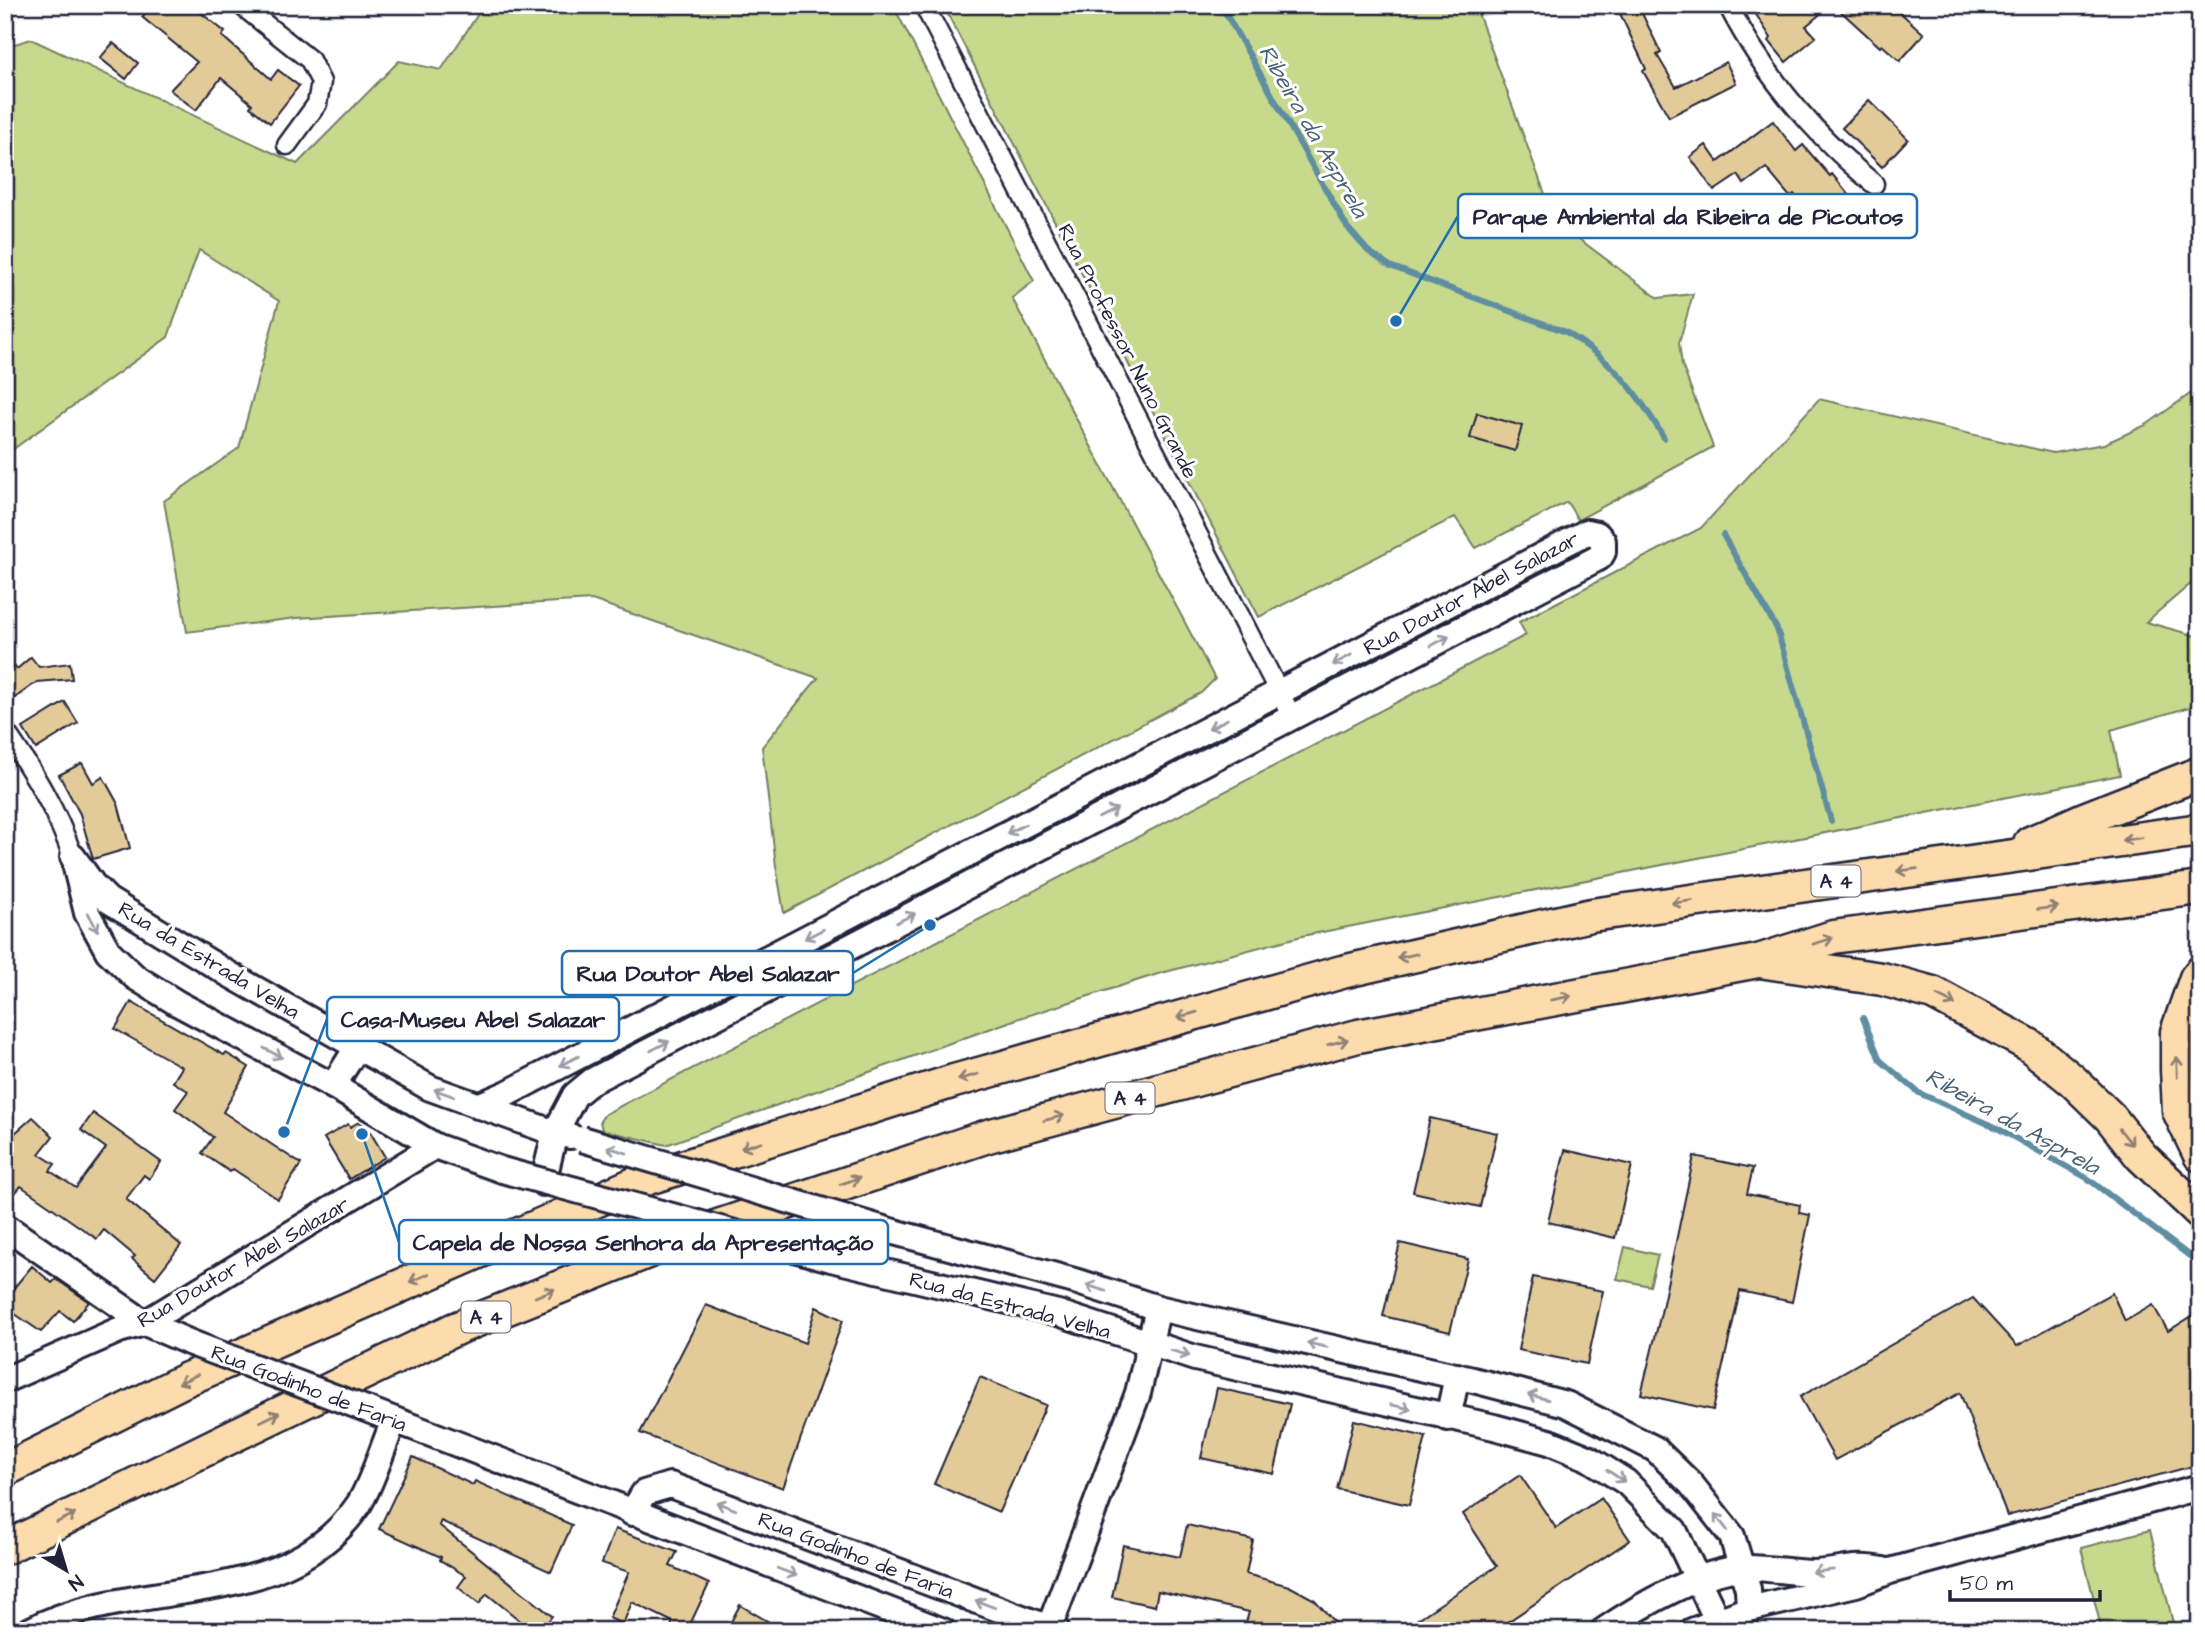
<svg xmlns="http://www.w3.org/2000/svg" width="2205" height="1636" viewBox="0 0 2205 1636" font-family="'Architects Daughter',sans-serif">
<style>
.green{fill:#c7d98d;stroke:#747e64;stroke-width:2}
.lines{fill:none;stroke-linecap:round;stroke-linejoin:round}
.stream{stroke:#5e8da1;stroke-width:6}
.building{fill:#e3cb99;stroke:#22223b;stroke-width:2}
.street-casing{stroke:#22223b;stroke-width:23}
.secondary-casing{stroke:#22223b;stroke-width:30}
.highway-casing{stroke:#22223b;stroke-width:37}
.street{stroke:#fff;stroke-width:18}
.secondary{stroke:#fff;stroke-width:24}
.highway{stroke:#fcdcac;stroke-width:32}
.secondary-bridge-casing{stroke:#22223b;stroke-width:30;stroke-linecap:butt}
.secondary-bridge{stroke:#fff;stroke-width:24}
.oneway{stroke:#9c9ca7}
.oneway2{stroke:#8f7f74}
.labels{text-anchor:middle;stroke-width:6;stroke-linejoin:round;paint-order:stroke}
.shield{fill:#fff;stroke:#646476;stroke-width:2}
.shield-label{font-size:19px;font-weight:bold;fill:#22223b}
.street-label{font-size:21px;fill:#22223b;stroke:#fff}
.water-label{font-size:23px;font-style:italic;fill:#456076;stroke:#fff}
.leader{fill:none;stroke:#1f6fb2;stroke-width:2.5}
.callout-dot{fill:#1f6fb2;stroke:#fff;stroke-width:2.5}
.callout{fill:#fff;stroke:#1f6fb2;stroke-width:2.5}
.callout-label{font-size:23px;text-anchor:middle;font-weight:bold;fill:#22223b}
</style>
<rect width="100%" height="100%" fill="#fff"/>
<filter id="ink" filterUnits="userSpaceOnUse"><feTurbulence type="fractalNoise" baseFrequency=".0143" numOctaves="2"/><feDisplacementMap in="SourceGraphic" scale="14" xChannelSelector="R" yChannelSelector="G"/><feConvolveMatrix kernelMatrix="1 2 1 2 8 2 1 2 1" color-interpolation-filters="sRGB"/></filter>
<g filter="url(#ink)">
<g class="green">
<polygon points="484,5 893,5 1034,281 1012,298 1215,679 1201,693 784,913 776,866 762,747 818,678 592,600 296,618 187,632 164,501 239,448 279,301 199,250 168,337 5,455 5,47 31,39 297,164 399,61 441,70"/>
<polygon points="943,5 1475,5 1555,221 1658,298 1693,294 1679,343 1682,365 1713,447 1578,520 1567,502 1476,548 1455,517 1259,617"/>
<polygon points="2200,387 2200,576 2146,622 2200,637 2200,704 2111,730 2120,775 1302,936 1158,974 1017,1019 666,1145 602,1130 600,1121 605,1114 1526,635 1519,622 1701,528 1819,399 2053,453 2104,444 2146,425"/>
<polygon points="1625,1247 1658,1255 1650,1286 1617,1279"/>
<polygon points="2150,1530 2175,1631 2102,1631 2081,1548"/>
</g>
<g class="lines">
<g class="stream">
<path d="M1221,5L1347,227L1368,251L1390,266L1566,332C1614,362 1636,390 1664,438"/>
<polyline points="1723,535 1777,629 1831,821"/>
<polyline points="1863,1018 1880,1060 1919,1093 1997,1128 2087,1178 2200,1264"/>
</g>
</g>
<g class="building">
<polygon points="152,5 191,5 225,32 222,36 271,79 278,70 299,86 270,123 250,107 252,104 221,78 196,110 170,90 197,62 142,17"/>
<polygon points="1616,5 1638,5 1661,53 1657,55 1676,87 1726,62 1736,83 1669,117 1643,71 1646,69"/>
<polygon points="1750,5 1831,5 1806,26 1816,37 1786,62 1769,41 1771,38"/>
<polygon points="1834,5 1892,5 1924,34 1900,61 1882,45 1880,47"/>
<polygon points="113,43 138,63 126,79 100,58"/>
<polygon points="1869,100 1908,139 1882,167 1842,128"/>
<polygon points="1773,121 1796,151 1803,145 1830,176 1832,174 1851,197 1819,224 1794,194 1790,197 1766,168 1744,184 1738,175 1714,191 1690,157 1706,145 1718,162"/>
<polygon points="1477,413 1522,426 1515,451 1470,438"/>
<polygon points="31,657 39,667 70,663 72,679 37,682 5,705 5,674 15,666 17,669"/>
<polygon points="65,702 78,723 36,749 23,728"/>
<polygon points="82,763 93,783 103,777 118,804 130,848 93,859 80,814 59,775"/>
<polygon points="131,1002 224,1055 226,1053 249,1067 223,1112 301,1164 278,1199 233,1169 230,1172 202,1153 213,1137 175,1109 188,1091 173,1082 182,1067 115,1029"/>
<polygon points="93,1113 161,1162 149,1179 144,1175 126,1199 181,1245 155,1278 132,1259 135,1256 104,1230 97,1239 21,1186 5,1205 5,1142 33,1117 53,1136 39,1154 55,1164 50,1171 76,1188 106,1148 81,1130"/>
<polygon points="1430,1118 1497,1133 1480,1207 1413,1192"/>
<polygon points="359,1122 369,1130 385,1157 349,1179 324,1138 348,1124 350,1127"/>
<polygon points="1565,1150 1632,1165 1615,1238 1548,1222"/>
<polygon points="1694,1156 1753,1168 1747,1194 1800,1205 1799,1213 1810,1215 1792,1302 1740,1291 1713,1410 1641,1394 1661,1313"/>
<polygon points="1400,1243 1468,1259 1450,1332 1383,1316"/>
<polygon points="32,1266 52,1283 56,1279 89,1302 73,1321 60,1311 41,1332 5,1307 5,1283 13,1289"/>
<polygon points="1533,1277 1603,1291 1587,1364 1518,1350"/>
<polygon points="2112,1293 2125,1321 2153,1305 2168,1331 2200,1311 2200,1464 2007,1516 1960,1393 1835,1460 1800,1397 1973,1298 2017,1346"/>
<polygon points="706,1305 805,1343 816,1307 843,1320 783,1488 640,1433"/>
<polygon points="980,1377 1046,1405 999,1512 934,1484"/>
<polygon points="1217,1388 1290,1404 1274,1474 1201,1458"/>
<polygon points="1354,1420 1426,1437 1409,1505 1337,1489"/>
<polygon points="413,1457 473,1485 475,1481 572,1525 551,1572 441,1521 439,1525 552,1616 541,1631 533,1631 487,1594 479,1604 458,1587 466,1576 440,1560 441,1557 379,1529"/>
<polygon points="1520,1475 1556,1528 1601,1498 1630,1540 1494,1631 1400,1631 1497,1566 1463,1514"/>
<polygon points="1187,1525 1253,1540 1246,1574 1289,1586 1315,1600 1342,1631 1261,1631 1245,1626 1249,1612 1158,1591 1155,1606 1112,1597 1123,1545 1180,1557"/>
<polygon points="615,1529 677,1552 670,1566 709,1584 687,1631 669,1631 673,1622 632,1602 623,1624 609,1618 629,1572 602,1563"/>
<polygon points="740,1605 784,1631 726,1631"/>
</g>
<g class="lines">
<defs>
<g id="street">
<polyline points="241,5 310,60 321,82 317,104 287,145"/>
<polyline points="924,5 1292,717"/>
<path d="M1728,5C1763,74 1815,135 1874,184"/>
<polyline points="5,6 5,5"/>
<path d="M5,731C34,773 56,809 73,857"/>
</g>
<g id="secondary">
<polyline points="73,857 93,885 108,900 227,973 430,1088 555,1133 570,1136"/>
<polyline points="76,868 87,913 108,951 135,977 177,1003 333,1086 435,1146 502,1170"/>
<polyline points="333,1086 358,1046"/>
<polyline points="478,1106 508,1093 1587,532 1597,534 1603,541 1603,552 1600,557 592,1081 575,1095 555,1133 543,1183"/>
<polyline points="5,1226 145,1323 191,1343"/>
<polyline points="894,1232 1078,1282 1158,1308 1473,1380 1566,1404 1655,1449 1691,1484 1732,1536 1748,1589 1749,1609"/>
<polyline points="831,1259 1058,1313 1195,1358 1494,1427 1549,1442 1588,1458 1626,1482 1674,1530 1717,1620"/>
<polyline points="5,1380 119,1330 145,1323 435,1146"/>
<polyline points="366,1409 943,1631"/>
<polyline points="1448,1418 1457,1376"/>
<polyline points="632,1513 644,1493 670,1485 1057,1631"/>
<path d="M29,1631C133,1574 285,1615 359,1504C372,1484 384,1444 394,1420"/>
<polyline points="1048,1631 1138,1393 1158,1308"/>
<path d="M1603,1631C1638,1607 1701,1570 1744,1568C1767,1567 1791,1573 1814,1573C1841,1572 1854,1564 1883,1570"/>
<polyline points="1692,1631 1749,1609 1856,1584 1890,1571 2200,1487"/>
</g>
<g id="highway">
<polyline points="2030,843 2084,819 2200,773"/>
<polyline points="1766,962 1882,979 1933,993 2029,1045 2072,1080 2110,1117 2141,1156 2200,1212"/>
<polyline points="2200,973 2196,978 2177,1032 2177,1069 2179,1111 2200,1155"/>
<polyline points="5,1470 185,1380 648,1178 954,1081 1342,972 1591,915 2200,830"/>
<polyline points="5,1548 237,1434 455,1329 682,1238 988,1136 1358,1036 1758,961 1833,937 2200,888"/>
</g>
</defs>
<use href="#street" class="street-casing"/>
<use href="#secondary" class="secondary-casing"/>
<use href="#highway" class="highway-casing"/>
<use href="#street" class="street"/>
<use href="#secondary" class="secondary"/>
<use href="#highway" class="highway"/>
<defs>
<g id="secondary-bridge">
<polyline points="582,1139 894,1232"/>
<polyline points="502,1170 831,1259"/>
<polyline points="191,1343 366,1409"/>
</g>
</defs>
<use href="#secondary-bridge" class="secondary-bridge-casing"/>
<use href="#secondary-bridge" class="secondary-bridge"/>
</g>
<defs><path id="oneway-shaft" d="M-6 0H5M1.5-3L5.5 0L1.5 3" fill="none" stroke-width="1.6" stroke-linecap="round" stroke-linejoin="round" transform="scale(1.75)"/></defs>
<g class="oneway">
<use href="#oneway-shaft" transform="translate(1440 641) rotate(-28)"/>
<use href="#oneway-shaft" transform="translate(1342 660) rotate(152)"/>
<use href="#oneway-shaft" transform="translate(1218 724) rotate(153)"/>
<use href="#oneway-shaft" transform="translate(1108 813) rotate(-27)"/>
<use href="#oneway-shaft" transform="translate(1016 829) rotate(153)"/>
<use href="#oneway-shaft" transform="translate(906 918) rotate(-27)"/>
<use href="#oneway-shaft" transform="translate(93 922) rotate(62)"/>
<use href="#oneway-shaft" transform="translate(814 934) rotate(153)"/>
<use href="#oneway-shaft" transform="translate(660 1046) rotate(-27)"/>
<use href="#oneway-shaft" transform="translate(273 1053) rotate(28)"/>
<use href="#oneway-shaft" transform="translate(569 1061) rotate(153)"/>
<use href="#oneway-shaft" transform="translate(444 1093) rotate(-160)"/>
<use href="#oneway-shaft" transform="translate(617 1150) rotate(-163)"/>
<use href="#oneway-shaft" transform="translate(1096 1288) rotate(-162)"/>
<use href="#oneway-shaft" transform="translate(1317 1345) rotate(-167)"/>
<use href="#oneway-shaft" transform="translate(1180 1353) rotate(16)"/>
<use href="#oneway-shaft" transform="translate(1538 1397) rotate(-166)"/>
<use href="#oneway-shaft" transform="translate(1401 1407) rotate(13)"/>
<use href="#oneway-shaft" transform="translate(1616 1476) rotate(33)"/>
<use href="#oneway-shaft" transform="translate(726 1506) rotate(-159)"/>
<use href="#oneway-shaft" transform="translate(1721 1522) rotate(-128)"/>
<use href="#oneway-shaft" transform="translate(1823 1571) rotate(174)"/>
<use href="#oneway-shaft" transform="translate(787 1572) rotate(21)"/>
<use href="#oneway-shaft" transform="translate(985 1604) rotate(-159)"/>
</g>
<g class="oneway2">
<use href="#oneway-shaft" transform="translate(2132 839) rotate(172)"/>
<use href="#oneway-shaft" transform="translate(1907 870) rotate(172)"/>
<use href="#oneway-shaft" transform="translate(1682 902) rotate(172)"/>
<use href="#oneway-shaft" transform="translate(2048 908) rotate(-8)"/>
<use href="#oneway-shaft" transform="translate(1823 941) rotate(-17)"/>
<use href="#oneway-shaft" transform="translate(1407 956) rotate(167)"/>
<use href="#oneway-shaft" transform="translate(1561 998) rotate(-11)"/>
<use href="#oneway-shaft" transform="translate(1946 1000) rotate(27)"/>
<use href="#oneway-shaft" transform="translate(1187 1015) rotate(164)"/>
<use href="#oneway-shaft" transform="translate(1338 1042) rotate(-15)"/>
<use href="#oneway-shaft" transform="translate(2177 1067) rotate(-91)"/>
<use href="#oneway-shaft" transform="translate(968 1077) rotate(164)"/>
<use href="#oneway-shaft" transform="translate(1054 1118) rotate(-15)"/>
<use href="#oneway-shaft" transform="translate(2126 1137) rotate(51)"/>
<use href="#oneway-shaft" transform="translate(751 1145) rotate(162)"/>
<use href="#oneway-shaft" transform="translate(850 1181) rotate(-19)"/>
<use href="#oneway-shaft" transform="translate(419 1278) rotate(156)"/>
<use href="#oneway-shaft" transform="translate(545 1293) rotate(-22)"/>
<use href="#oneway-shaft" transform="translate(188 1379) rotate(155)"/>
<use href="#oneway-shaft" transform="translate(270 1417) rotate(-26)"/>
<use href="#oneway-shaft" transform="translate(66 1518) rotate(-26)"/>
</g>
</g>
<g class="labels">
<g class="shield">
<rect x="1811.5" y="865.5" width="49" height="31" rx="5"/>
<rect x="1105.5" y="1082.5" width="49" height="31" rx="5"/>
<rect x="461.5" y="1301.5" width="49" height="31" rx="5"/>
</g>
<g class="shield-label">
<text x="1836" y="888">A 4</text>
<text x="1130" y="1105">A 4</text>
<text x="486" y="1324">A 4</text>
</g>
<g class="street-label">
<text transform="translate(1128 351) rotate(63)" y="7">Rua Professor Nuno Grande</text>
<text transform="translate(1471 593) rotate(-28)" y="7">Rua Doutor Abel Salazar</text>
<text transform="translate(209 960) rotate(31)" y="7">Rua da Estrada Velha</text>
<text transform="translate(243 1262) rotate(-30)" y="7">Rua Doutor Abel Salazar</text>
<text transform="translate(1010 1305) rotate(15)" y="7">Rua da Estrada Velha</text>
<text transform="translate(309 1388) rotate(21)" y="7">Rua Godinho de Faria</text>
<text transform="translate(856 1555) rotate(21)" y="7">Rua Godinho de Faria</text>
</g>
<g class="water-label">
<text transform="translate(1314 131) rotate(60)" y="8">Ribeira da Asprela</text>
<text transform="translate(2013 1121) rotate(29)" y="8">Ribeira da Asprela</text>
</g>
</g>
<path class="leader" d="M1396 321L1458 216M930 925L853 973M284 1132L327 1019M362 1134L399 1242"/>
<g class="callout-dot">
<circle cx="1396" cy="321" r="7"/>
<circle cx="930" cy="925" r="7"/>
<circle cx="284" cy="1132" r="7"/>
<circle cx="362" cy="1134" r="7"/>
</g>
<g class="callout">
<rect x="1458" y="194" width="459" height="44" rx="7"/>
<rect x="562" y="951" width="291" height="44" rx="7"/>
<rect x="327" y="997" width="292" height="44" rx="7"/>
<rect x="399" y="1220" width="489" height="44" rx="7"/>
</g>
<g class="callout-label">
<text x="1688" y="224">Parque Ambiental da Ribeira de Picoutos</text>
<text x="708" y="981">Rua Doutor Abel Salazar</text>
<text x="473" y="1027">Casa-Museu Abel Salazar</text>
<text x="643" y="1250">Capela de Nossa Senhora da Apresentação</text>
</g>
<rect width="2205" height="1636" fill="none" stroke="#fff" stroke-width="28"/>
<rect x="14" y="14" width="2177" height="1608" fill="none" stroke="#22223b" stroke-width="2.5" filter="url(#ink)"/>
<g transform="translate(66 1570) rotate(142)" stroke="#ffffff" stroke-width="5" paint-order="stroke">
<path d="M0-5L12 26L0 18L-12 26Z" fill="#22223b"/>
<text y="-10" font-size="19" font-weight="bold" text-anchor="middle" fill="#22223b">N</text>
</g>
<path d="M1950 1590v10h150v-10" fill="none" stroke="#22223b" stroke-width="3.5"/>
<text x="1960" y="1590" font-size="21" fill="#22223b" stroke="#ffffff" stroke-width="5" paint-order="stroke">50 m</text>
</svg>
